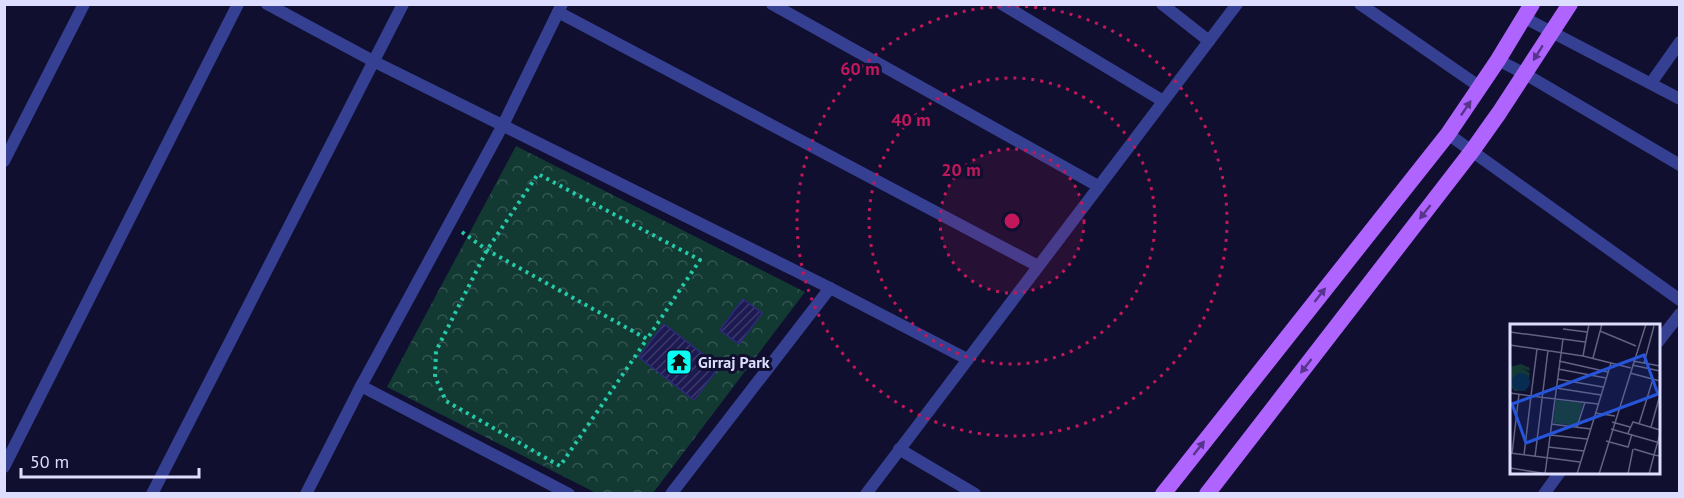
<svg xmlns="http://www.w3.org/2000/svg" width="1684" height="498" viewBox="0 0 1684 498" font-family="'PT Sans',sans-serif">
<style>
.forest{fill:url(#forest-crowns)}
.building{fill:url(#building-hatch);stroke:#2e297f;stroke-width:1.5}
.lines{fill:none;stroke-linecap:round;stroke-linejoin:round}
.path{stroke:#25cba9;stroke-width:4;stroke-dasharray:3 4.5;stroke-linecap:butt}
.service{stroke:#364092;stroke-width:12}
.minor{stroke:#364092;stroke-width:12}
.tertiary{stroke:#364092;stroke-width:12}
.primary{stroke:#af64ff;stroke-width:16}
.oneway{fill:#58358d}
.ring{fill:none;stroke:#c2185b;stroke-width:3;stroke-dasharray:3 6}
.labels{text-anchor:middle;stroke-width:6;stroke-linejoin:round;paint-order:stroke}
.poi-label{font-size:16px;font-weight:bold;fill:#dddeff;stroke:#100f2f;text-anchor:start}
.inset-road{fill:none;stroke:#626282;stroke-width:1.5}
.view{fill:#2755da;fill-opacity:0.15;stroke:#2755da;stroke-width:3}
.inset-edge{fill:none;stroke:#dddeff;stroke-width:3}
.centre{fill:#c2185b;stroke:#100f2f;stroke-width:3}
.ring-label{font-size:18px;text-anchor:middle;font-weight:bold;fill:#c2185b;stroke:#100f2f;stroke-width:6;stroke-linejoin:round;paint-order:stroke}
</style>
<defs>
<pattern id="forest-crowns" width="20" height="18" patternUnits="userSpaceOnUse" patternTransform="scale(1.5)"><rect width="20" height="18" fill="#123932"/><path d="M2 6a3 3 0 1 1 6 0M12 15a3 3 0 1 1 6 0" fill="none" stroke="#345551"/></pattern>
<pattern id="building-hatch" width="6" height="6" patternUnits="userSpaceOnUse" patternTransform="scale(1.5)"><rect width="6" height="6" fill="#1d1951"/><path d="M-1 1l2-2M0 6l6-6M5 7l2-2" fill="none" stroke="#3d3a6b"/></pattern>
</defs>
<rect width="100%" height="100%" fill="#100f2f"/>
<polygon class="forest" points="516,146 805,292 653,493 596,493 387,387"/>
<g class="building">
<polygon points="743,299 762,313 739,344 720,330"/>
<polygon points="664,324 719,367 694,400 639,357"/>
</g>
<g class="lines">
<polyline class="path" points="462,232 487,250 647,339 700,260 538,174 487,250 436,351 435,377 446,401 560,466 647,339"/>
<polyline class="service" points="899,449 975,494"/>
<g class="minor">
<polyline points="267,4 375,62 830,288 967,359"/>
<polyline points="772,4 1098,186"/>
<polyline points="1002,4 1163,101"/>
<polyline points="1162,4 1209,41"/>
<polyline points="1360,4 1480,87"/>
<polyline points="558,12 1038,266"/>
<polyline points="1498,60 1525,74 1680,165"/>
<polyline points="1651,83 1680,42"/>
<polyline points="1448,134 1680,300"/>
<polyline points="4,161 84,4"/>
<polyline points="1658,342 1680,314"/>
<polyline points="361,386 569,494"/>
<polyline points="4,467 238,4"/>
<polyline points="152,494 403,4"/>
<polyline points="306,494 361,386 503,125 562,4"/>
<polyline points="671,494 830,288"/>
<polyline points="866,494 1237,4"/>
<polyline points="1544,494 1560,472"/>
</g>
<polyline class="tertiary" points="1523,17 1680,99"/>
<g class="primary">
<polyline points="1163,494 1448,134 1498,60 1532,4"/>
<polyline points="1207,494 1472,151 1499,113 1570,4"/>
</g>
</g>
<defs><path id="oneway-solid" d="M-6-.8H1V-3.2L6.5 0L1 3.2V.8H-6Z" transform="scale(1.5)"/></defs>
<g class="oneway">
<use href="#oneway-solid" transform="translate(1538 53) rotate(122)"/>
<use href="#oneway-solid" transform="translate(1466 108) rotate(-56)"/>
<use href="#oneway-solid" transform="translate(1425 212) rotate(128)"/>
<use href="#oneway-solid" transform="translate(1320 295) rotate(-52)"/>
<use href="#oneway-solid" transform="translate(1306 366) rotate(128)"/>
<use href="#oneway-solid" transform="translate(1199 448) rotate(-52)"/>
</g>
<circle cx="1012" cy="221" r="72" fill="#c2185b" fill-opacity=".12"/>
<g class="ring">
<circle cx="1012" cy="221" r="72"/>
<circle cx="1012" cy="221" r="143"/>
<circle cx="1012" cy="221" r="215"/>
</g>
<defs>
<symbol id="temple-square" viewBox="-11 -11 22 22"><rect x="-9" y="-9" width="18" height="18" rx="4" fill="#09fff4" stroke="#100f2f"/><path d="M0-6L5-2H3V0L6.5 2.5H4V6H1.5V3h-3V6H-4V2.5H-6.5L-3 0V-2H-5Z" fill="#111"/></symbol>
</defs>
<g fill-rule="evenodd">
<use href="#temple-square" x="664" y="347" width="30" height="30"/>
</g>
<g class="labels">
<g class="poi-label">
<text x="698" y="368">Girraj Park</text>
</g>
</g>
<g transform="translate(1510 324)">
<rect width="150" height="150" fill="#100f2f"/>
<path d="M11,40L20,44L19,47L12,44L20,49L15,67H5L0,62V43ZM46,76L73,79L67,102L43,99Z" fill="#123932"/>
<path d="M2 58a9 9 0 1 1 18 0a9 9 0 1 1-18 0Z" fill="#062c51"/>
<path class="inset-road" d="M53,5L77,8M90,7L126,22M0,8L75,18M0,21L73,32L121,44M73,32L79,0M83,34L92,0M49,37L98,48M123,37L150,42M134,39L144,2M122,41L150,47M48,45L96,54M120,49L150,57M47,55L93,63M46,64L91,71M0,69L21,72L27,25M85,89L105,92M102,98L120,103M41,100L81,105M129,100L143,55M67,103L75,78M141,103L150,71M101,105L150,119M118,109L123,98L150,106M40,111L77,115M96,117L118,123L122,110M38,123L74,127M124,125L144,131L150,110M0,129L70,138M2,130L9,70M14,131L21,72L88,80M25,133L38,26M0,144L38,150M35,150L53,15M67,150L101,39M89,150L136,0M118,150L123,125M139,150L144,131L150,132"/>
<path class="view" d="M134,31L148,70L16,119L2,80Z"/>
<rect width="150" height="150" class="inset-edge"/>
</g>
<circle cx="1012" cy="221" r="9" class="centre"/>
<g class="ring-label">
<text x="860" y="75">60 m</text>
<text x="911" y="126">40 m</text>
<text x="961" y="176">20 m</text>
</g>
<rect width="1684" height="498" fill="none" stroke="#dddeff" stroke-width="12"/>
<path d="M21 468v9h178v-9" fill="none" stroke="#dddeff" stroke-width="3"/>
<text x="30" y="468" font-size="18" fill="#dddeff" stroke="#100f2f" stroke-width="4.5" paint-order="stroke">50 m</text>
</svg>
